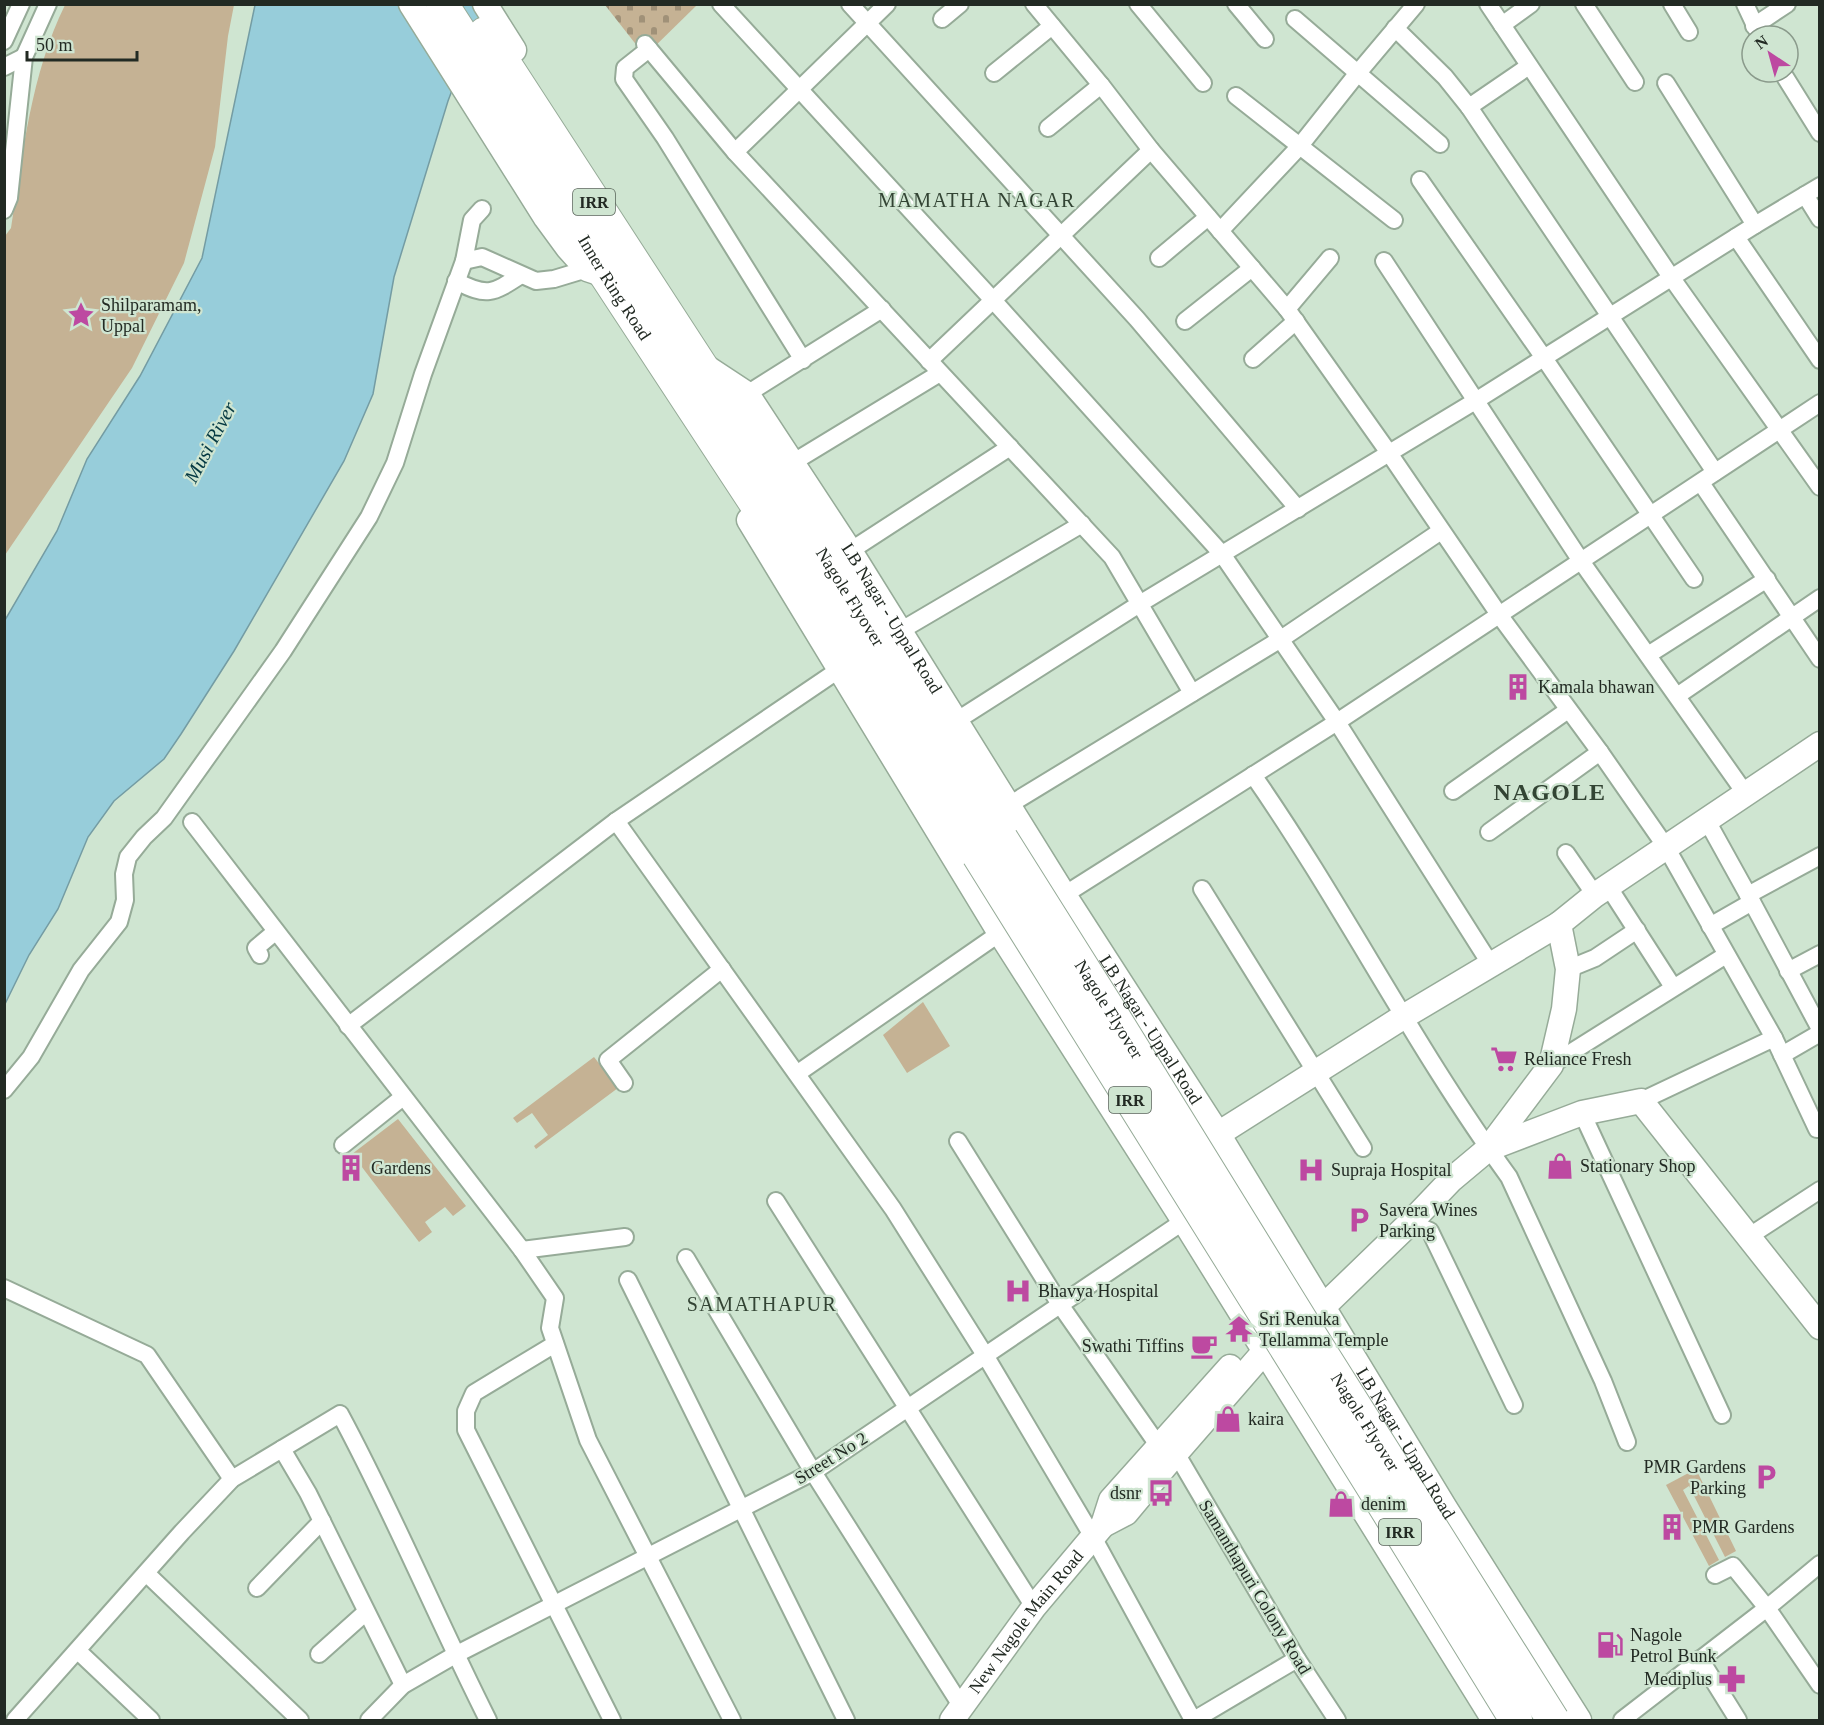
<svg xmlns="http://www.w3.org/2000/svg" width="1824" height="1725" viewBox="0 0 1824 1725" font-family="Georgia,serif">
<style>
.green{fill:#c5b294}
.cemetery{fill:url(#cemetery-stones)}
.water{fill:#97cdda;stroke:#749ca3;stroke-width:1.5}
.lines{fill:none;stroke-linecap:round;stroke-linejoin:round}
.street-casing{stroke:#96ab98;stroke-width:20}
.secondary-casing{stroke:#96ab98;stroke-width:27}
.highway-casing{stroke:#96ab98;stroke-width:34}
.street{stroke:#fff;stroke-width:16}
.secondary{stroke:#fff;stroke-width:24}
.highway{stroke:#fff;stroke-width:32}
.highway-bridge-casing{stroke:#96ab98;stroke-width:34;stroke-linecap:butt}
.highway-bridge{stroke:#fff;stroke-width:32}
.labels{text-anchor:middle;stroke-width:4.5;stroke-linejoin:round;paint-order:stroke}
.shield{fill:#cfe5d1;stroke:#566257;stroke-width:1.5}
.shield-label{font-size:16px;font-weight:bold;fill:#222a23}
.street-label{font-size:18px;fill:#222a23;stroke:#cfe5d1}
.poi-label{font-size:18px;fill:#222a23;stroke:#cfe5d1;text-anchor:start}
.neighbourhood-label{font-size:20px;letter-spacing:1.5px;fill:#334434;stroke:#cfe5d1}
.water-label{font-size:20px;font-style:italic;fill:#063a43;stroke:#cfe5d1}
.district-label{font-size:24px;font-weight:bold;letter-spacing:1.5px;fill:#334434;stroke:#cfe5d1}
</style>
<defs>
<pattern id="cemetery-stones" width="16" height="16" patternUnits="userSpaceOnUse" patternTransform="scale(1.5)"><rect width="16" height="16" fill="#c5b294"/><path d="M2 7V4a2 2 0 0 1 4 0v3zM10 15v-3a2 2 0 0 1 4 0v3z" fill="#a09178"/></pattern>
</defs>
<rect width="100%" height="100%" fill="#cfe5d1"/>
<g class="green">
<path d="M65,5H234L228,36L215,147L184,263L132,368L5,555V236L11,228C23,153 31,74 65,5Z"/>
<polygon points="923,1002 950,1046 907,1073 883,1035"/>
<polygon points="594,1057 618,1088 536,1149 534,1146 548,1135 532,1113 517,1123 513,1118"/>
<polygon points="398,1119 466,1206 453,1216 445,1207 425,1222 432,1232 419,1242 352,1154"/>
<polygon points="1696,1469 1736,1551 1725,1557 1689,1486 1683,1490 1719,1560 1709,1566 1666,1485"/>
</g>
<polygon class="cemetery" points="605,5 697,5 645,56"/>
<polygon class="water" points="255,5 484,5 448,101 394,277 373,394 344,461 234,651 181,734 164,759 114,801 88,837 58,909 29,955 5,1004 5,620 57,531 87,459 140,376 202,258"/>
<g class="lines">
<defs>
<g id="street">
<polyline points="721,4 992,299 1222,554 1337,722 1491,965"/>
<polyline points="850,4 1137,319 1298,509"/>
<polyline points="1034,4 1101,85 1151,150 1287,309 1389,453 1500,616 1600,752 1666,847 1774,1038 1817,1129 1820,1129"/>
<polyline points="1138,4 1203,83"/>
<polyline points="1236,4 1265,39"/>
<polyline points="1488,4 1671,277 1820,487"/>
<polyline points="1584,4 1635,82"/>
<polyline points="1672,4 1689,32"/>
<polyline points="1745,4 1760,36"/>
<polyline points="942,19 960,4"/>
<polyline points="1295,19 1440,144"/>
<polyline points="1502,25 1531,4"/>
<polyline points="1754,26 1787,4"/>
<polyline points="1395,28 1445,77 1469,107 1529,66"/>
<polyline points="4,41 21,4"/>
<polyline points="645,44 735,152 1112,557 1192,693"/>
<polyline points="649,49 625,68 624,79 665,138 803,360"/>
<polyline points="4,67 24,57"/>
<polyline points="1782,72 1820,133"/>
<polyline points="994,73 1052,26"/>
<polyline points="1666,83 1755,225"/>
<polyline points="1236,96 1394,220"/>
<polyline points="1469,107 1715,472"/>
<polyline points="1048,128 1101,85"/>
<polyline points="735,152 887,4"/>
<polyline points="1420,180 1544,358 1694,579"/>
<polyline points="1805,195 1820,219"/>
<polyline points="482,209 472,220 464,261 482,257 536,281 554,279 587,269"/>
<polyline points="4,210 9,198 24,57 48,4"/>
<polyline points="1220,231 1299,147 1357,74 1416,4"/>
<polyline points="1736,237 1820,360"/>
<polyline points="1159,258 1208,217"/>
<polyline points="1384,261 1581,561 1745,793"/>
<path d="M456,281C487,297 492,294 521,275"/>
<polyline points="1287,309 1330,258"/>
<polyline points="1185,321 1252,268"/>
<polyline points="1253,359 1296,321"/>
<polyline points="929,361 1151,150"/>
<polyline points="747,394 882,309"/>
<polyline points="792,463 940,373"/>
<polyline points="1701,483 1820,659"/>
<polyline points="850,551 1010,447"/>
<polyline points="900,631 1082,524"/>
<polyline points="1648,655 1767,579"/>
<polyline points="1677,696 1820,598"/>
<polyline points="956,721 1141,603 1477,400 1755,225 1820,186"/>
<path d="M1253,775C1344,906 1415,1048 1509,1177L1603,1381L1627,1442"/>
<polyline points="1453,791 1568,710"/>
<polyline points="1009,805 1281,639 1441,531"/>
<polyline points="1706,819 1752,902 1820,1029"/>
<polyline points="616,821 893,1209 985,1355 1093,1537 1193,1720"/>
<polyline points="192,822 522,1250 555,1298 550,1328 588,1440 732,1720"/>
<polyline points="1489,832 1600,752"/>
<polyline points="1566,853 1595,895"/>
<polyline points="1608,886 1673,987"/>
<polyline points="1202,889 1363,1148"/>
<polyline points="1064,895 1337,722 1820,403"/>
<polyline points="1748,895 1820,856"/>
<polyline points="1710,926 1752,902"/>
<polyline points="260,955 256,948 275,932"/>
<polyline points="1568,969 1595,958 1637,930"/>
<polyline points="1788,971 1820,954"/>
<polyline points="348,1026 616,821 840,669"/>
<polyline points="1782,1055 1820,1033"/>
<polyline points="1551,1065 1726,955"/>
<polyline points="798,1073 1000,933"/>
<polyline points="624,1083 608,1060 722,969"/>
<polyline points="4,1090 31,1057 81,970 119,922 125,900 124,874 128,857 144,837 164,818 283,651 369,517 395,463 423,374 464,261"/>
<polyline points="1641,1101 1774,1038"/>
<polyline points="1582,1113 1722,1415"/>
<polyline points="958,1141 1061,1306 1158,1445"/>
<polyline points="343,1145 403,1097"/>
<polyline points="776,1201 1034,1607"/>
<polyline points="1410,1223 1430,1231 1514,1405"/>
<polyline points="1748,1237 1820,1190"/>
<polyline points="522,1250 625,1237"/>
<polyline points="686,1258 813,1472 962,1707"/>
<polyline points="628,1280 846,1720"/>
<polyline points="4,1288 147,1355 232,1479"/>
<polyline points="555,1344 474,1393 466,1411 466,1430 612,1720"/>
<polyline points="282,1449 308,1493 403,1685"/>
<polyline points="1176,1453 1297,1659 1337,1720"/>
<polyline points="146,1573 300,1720"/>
<polyline points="1715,1575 1733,1566 1767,1608 1820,1685"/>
<polyline points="257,1588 322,1521"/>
<polyline points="78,1651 151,1720"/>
<polyline points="319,1654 366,1612"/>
<polyline points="1700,1659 1738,1720"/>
<path d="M15,1720L182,1532L232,1479L340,1414C394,1514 437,1619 488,1720"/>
<polyline points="369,1720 403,1685 455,1655 813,1472 1184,1221"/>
<polyline points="1194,1720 1297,1659"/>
<polyline points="1622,1720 1767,1608 1820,1564"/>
</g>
<g id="secondary">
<polyline points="411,4 546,218 568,248 587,269 602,274"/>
<polyline points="485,4 514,50"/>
<path id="s1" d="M706,367L747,394L850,551L1064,895L1218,1134L1445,1508L1579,1720"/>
<polyline points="749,520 1000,933 1184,1221 1494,1720"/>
<polyline points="1218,1134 1403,1017 1559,924 1595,895 1820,744"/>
<polyline points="1488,1149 1551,1065 1564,1009 1568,969 1559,924"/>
<polyline points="1324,1306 1410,1223 1451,1180 1488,1149 1582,1113 1641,1101 1820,1327"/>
<polyline points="1103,1525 1111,1500 1230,1367"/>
<path id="s2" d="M952,1720L1034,1607L1103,1525L1126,1513L1176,1453L1264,1352"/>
</g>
<g id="highway">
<path id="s3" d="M442,4L478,60L606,276L805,579L978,855"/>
<path id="s4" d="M485,33L815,541L1002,839"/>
</g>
</defs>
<use href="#street" class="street-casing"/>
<use href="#secondary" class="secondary-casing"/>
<use href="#highway" class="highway-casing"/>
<use href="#street" class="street"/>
<use href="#secondary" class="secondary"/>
<use href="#highway" class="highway"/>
<defs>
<g id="highway-bridge">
<path id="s5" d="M1002,839L1109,1009L1306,1328L1553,1720"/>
<polyline points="978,855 1375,1491 1516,1720"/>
</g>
</defs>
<use href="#highway-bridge" class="highway-bridge-casing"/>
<use href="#highway-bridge" class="highway-bridge"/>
</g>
<defs>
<symbol id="sight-bare" viewBox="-9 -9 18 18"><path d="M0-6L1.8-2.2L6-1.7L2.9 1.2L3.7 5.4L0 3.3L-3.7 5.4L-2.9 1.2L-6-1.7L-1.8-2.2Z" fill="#bd49a1" stroke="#cfe5d1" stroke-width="2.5" paint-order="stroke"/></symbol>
<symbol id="building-bare" viewBox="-9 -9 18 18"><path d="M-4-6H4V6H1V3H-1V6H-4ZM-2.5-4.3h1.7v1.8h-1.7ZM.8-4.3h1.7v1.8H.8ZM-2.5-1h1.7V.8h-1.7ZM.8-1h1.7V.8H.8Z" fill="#bd49a1" stroke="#cfe5d1" stroke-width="2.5" paint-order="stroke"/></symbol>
<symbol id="supermarket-bare" viewBox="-9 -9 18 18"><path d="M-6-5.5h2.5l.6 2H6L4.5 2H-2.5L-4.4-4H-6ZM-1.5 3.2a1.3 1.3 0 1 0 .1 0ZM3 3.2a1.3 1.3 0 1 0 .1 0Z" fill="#bd49a1" stroke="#cfe5d1" stroke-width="2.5" paint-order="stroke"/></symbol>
<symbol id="shop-bare" viewBox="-9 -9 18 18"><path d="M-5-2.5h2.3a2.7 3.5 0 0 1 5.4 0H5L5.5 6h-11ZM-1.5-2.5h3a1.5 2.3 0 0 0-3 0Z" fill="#bd49a1" stroke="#cfe5d1" stroke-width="2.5" paint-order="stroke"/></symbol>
<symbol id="hospital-bare" viewBox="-9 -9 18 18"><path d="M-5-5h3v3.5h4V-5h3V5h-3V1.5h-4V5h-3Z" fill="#bd49a1" stroke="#cfe5d1" stroke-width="2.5" paint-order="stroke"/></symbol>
<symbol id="parking-bare" viewBox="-9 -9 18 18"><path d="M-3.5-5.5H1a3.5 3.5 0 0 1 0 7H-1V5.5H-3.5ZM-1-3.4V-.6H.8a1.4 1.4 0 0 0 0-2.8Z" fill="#bd49a1" stroke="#cfe5d1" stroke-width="2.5" paint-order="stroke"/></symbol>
<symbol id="temple-bare" viewBox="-9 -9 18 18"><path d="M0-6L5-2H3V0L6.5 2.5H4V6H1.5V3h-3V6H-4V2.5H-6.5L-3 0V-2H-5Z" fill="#bd49a1" stroke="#cfe5d1" stroke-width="2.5" paint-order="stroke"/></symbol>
<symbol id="cafe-bare" viewBox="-9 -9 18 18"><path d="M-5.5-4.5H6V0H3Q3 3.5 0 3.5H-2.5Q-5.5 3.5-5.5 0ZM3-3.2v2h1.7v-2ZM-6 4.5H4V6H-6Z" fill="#bd49a1" stroke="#cfe5d1" stroke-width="2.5" paint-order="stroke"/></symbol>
<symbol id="bus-bare" viewBox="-9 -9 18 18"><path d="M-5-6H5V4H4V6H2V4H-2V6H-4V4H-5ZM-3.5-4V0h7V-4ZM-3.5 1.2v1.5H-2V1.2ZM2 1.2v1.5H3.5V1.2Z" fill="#bd49a1" stroke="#cfe5d1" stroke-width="2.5" paint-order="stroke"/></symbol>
<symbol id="fuel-bare" viewBox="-9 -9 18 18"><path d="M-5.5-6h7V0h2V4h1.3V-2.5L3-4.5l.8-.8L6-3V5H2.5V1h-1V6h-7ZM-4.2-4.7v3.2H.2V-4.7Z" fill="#bd49a1" stroke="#cfe5d1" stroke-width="2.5" paint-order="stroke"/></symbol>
<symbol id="pharmacy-bare" viewBox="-9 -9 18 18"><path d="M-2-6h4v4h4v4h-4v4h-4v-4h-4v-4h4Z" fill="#bd49a1" stroke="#cfe5d1" stroke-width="2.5" paint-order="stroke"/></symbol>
</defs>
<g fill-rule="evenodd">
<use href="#sight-bare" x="62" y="296" width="38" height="38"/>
<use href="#building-bare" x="1499" y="668" width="38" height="38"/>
<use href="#supermarket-bare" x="1485" y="1040" width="38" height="38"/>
<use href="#shop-bare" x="1541" y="1147" width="38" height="38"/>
<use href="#building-bare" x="332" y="1149" width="38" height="38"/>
<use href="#hospital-bare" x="1292" y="1151" width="38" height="38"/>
<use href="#parking-bare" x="1340" y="1201" width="38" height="38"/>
<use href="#hospital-bare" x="999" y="1272" width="38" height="38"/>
<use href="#temple-bare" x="1220" y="1310" width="38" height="38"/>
<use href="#cafe-bare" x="1185" y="1327" width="38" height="38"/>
<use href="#shop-bare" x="1209" y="1400" width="38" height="38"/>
<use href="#parking-bare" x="1747" y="1458" width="38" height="38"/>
<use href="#bus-bare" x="1142" y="1474" width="38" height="38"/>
<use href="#shop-bare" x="1322" y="1485" width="38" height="38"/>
<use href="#building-bare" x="1653" y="1508" width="38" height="38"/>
<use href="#fuel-bare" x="1591" y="1626" width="38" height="38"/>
<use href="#pharmacy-bare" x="1713" y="1660" width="38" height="38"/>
</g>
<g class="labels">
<g class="shield">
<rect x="573" y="189" width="42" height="26" rx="4.5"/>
<rect x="1109" y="1087" width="42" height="26" rx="4.5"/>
<rect x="1379" y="1519" width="42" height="26" rx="4.5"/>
</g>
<g class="shield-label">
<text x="594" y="208">IRR</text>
<text x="1130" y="1106">IRR</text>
<text x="1400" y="1538">IRR</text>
</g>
<g class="street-label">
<text dy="6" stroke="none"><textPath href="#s3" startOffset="332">Inner Ring Road</textPath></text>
<text dy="6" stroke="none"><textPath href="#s4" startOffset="672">Nagole Flyover</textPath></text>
<text dy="6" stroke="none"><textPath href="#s1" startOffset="316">LB Nagar - Uppal Road</textPath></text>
<text dy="6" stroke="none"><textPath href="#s5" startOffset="201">Nagole Flyover</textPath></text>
<text dy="6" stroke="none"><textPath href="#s1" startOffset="802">LB Nagar - Uppal Road</textPath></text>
<text dy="6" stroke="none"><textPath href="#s5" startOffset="687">Nagole Flyover</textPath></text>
<text dy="6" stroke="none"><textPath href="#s1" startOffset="1288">LB Nagar - Uppal Road</textPath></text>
<text transform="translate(831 1458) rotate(-32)" y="6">Street No 2</text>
<text transform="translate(1255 1587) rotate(59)" y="6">Samanthapuri Colony Road</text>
<text dy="6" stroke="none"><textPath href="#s2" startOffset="123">New Nagole Main Road</textPath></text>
</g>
<g class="poi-label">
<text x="101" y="311">Shilparamam,<tspan x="101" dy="21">Uppal</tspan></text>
<text x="1538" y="693">Kamala bhawan</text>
<text x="1524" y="1065">Reliance Fresh</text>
<text x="1580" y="1172">Stationary Shop</text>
<text x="371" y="1174">Gardens</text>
<text x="1331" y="1176">Supraja Hospital</text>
<text x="1379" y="1216">Savera Wines<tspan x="1379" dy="21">Parking</tspan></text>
<text x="1038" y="1297">Bhavya Hospital</text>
<text x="1259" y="1325">Sri Renuka<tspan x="1259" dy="21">Tellamma Temple</tspan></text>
<text x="1184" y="1352" text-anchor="end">Swathi Tiffins</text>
<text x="1248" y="1425">kaira</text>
<text x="1746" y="1473" text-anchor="end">PMR Gardens<tspan x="1746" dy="21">Parking</tspan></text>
<text x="1141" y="1499" text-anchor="end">dsnr</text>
<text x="1361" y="1510">denim</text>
<text x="1692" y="1533">PMR Gardens</text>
<text x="1630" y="1641">Nagole<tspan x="1630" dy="21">Petrol Bunk</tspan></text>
<text x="1712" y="1685" text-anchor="end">Mediplus</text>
</g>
<g class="neighbourhood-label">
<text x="977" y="207">MAMATHA NAGAR</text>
<text x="762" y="1311">SAMATHAPUR</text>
</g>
<g class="water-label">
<text transform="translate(210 442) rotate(-62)" y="7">Musi River</text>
</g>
<g class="district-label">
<text x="1550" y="800">NAGOLE</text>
</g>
</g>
<rect width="1824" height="1725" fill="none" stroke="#222a23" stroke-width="12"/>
<g transform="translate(1770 54) rotate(324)"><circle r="28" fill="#cfe5d1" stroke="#8a9a8b" stroke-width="1.5"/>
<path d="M0-4.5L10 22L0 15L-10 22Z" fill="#bd49a1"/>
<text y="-9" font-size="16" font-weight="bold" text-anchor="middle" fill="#222a23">N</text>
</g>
<path d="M27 51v9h110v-9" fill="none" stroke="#222a23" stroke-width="3"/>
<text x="36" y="51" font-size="18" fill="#222a23" stroke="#cfe5d1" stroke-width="4.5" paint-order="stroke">50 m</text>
</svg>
